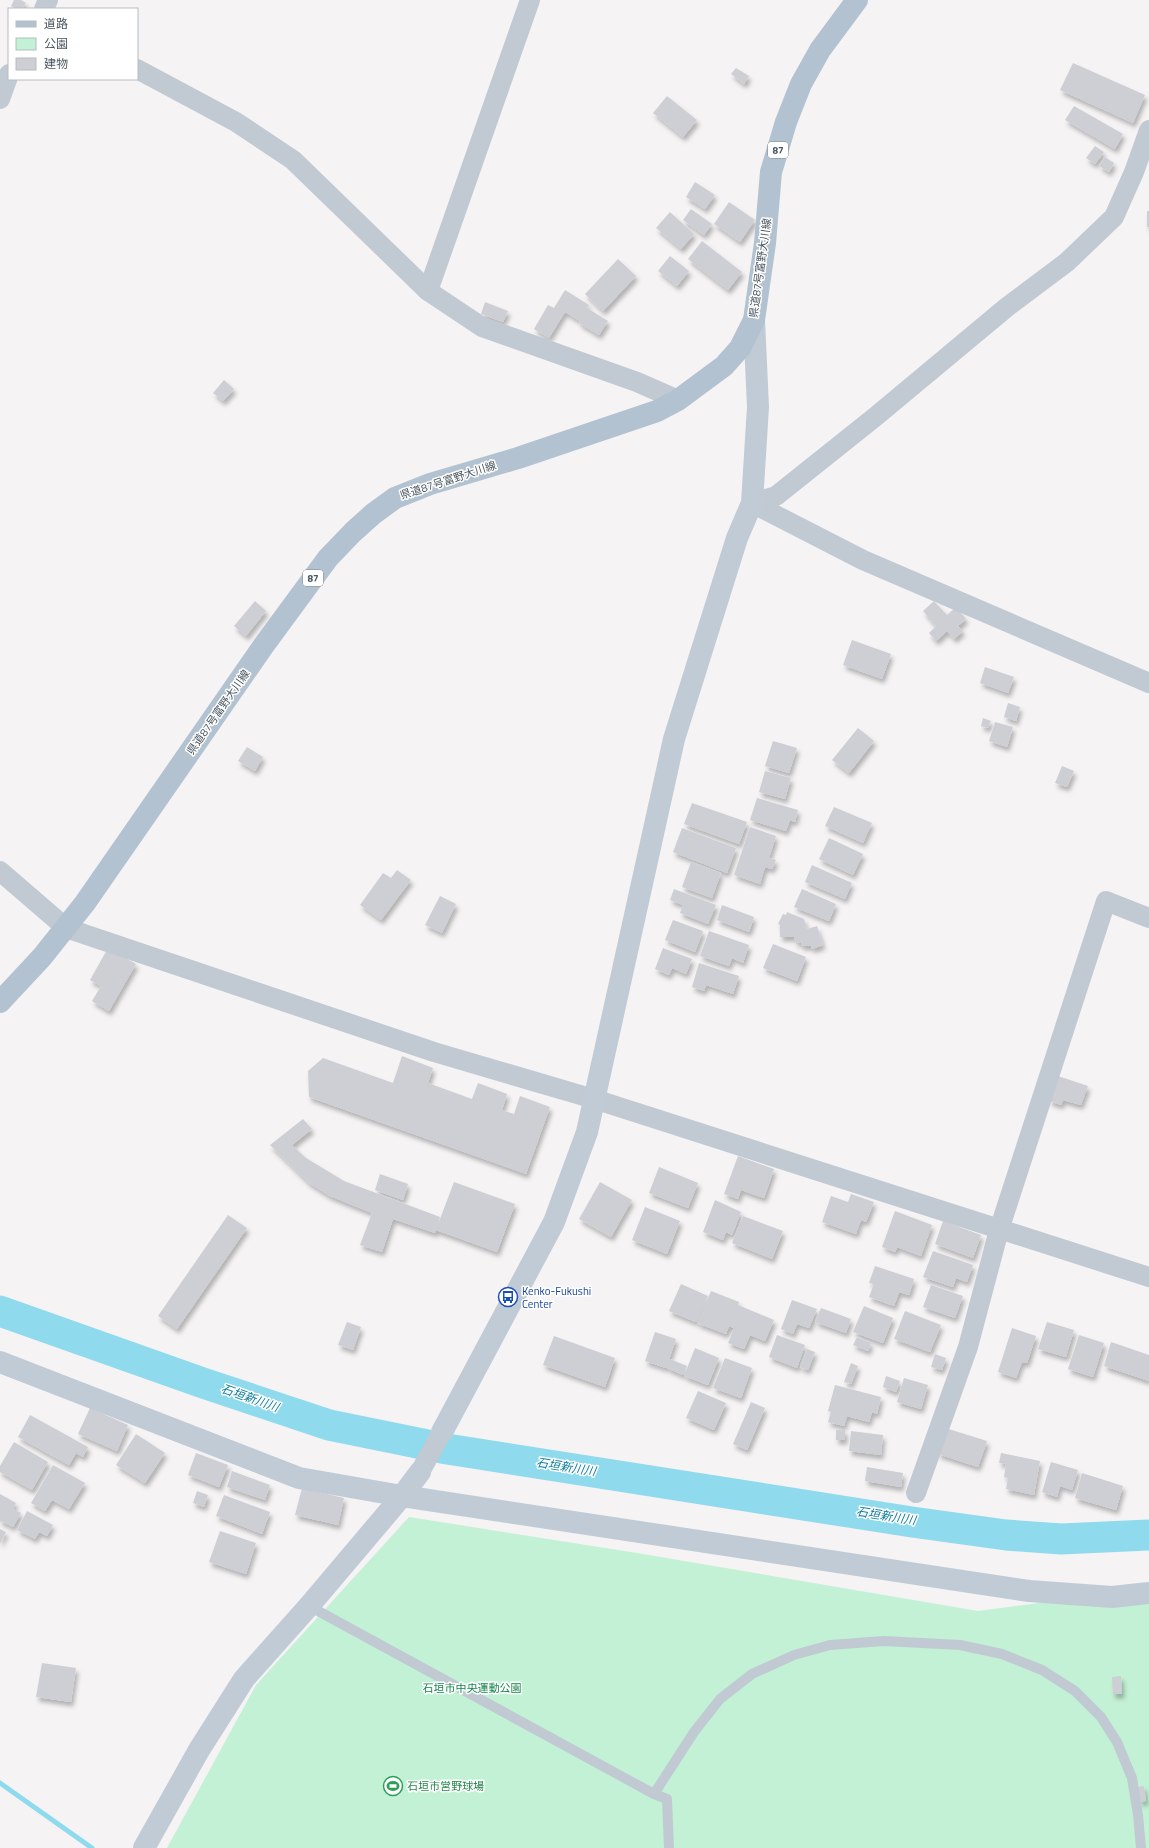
<svg xmlns="http://www.w3.org/2000/svg" width="1149" height="1848" viewBox="0 0 1149 1848" font-family="'Titillium Web','Noto Sans JP',sans-serif">
<style>
.green{fill:#c3f1d5}
.lines{fill:none;stroke-linecap:round;stroke-linejoin:round}
.stream{stroke:#90daee;stroke-width:5}
.river{stroke:#90daee;stroke-width:31}
.building{fill:#cdcfd5;filter:url(#shadow)}
.lane{stroke:#c1cad2;stroke-width:10}
.street{stroke:#c1cad2;stroke-width:20}
.secondary{stroke:#c1cbd6;stroke-width:22}
.primary{stroke:#b3c2d1;stroke-width:22}
.labels{text-anchor:middle;stroke-width:3;stroke-linejoin:round;paint-order:stroke}
.shield{fill:#fff;stroke:#808990;stroke-width:1}
.shield-label{font-size:10px;font-weight:bold;fill:#4a5661}
.street-label{font-size:11px;fill:#4a5661;stroke:#fff}
.transit-label{font-size:11px;fill:#164399;stroke:#fff;text-anchor:start}
.park-label{font-size:11px;fill:#17864f;stroke:#fff}
.leisure-label{font-size:11px;fill:#27864d;stroke:#fff;text-anchor:start}
.water-label{font-size:12px;font-style:italic;fill:#0c7c9b;stroke:#fff}
</style>
<defs>
<filter id="shadow"><feDropShadow dx="2.5" dy="4.5" stdDeviation="2" flood-color="#0004"/></filter>
</defs>
<rect width="100%" height="100%" fill="#f5f3f3"/>
<polygon class="green" points="409,1517 637,1553 978,1611 1149,1589 1149,1848 167,1848 256,1685"/>
<g class="lines">
<polyline class="stream" points="0,1783 92,1848"/>
<polyline class="river" points="0,1311 203,1383 329,1425 447,1449 912,1522 1006,1535 1061,1539 1149,1535"/>
</g>
<g class="building">
<polygon points="14,0 21,0 26,3 22,9 16,9 11,6"/>
<polygon points="1073,63 1145,95 1133,123 1060,90"/>
<polygon points="736,68 749,76 744,84 731,74"/>
<polygon points="667,96 697,120 683,137 653,113"/>
<polygon points="1074,106 1123,134 1115,149 1065,120"/>
<polygon points="1095,146 1104,152 1095,164 1086,158"/>
<polygon points="1105,157 1114,163 1109,172 1099,166"/>
<polygon points="695,182 715,195 705,209 686,197"/>
<polygon points="729,202 755,220 740,242 714,224"/>
<polygon points="691,209 712,224 704,235 683,220"/>
<rect x="1147" y="211" width="2" height="16"/>
<polygon points="670,212 694,234 681,249 656,228"/>
<polygon points="702,241 742,272 728,290 688,259"/>
<polygon points="670,256 689,271 677,286 658,271"/>
<polygon points="618,259 636,276 603,311 585,294"/>
<polygon points="565,290 589,305 587,308 608,321 599,335 579,323 580,321 565,312 549,338 534,329 548,305 554,308"/>
<polygon points="485,302 508,311 503,322 481,314"/>
<polygon points="224,380 234,389 223,401 213,393"/>
<polygon points="255,601 266,611 246,636 234,626"/>
<polygon points="934,601 947,615 956,607 966,619 958,626 963,631 954,639 947,631 936,641 929,633 936,626 923,611"/>
<polygon points="852,640 891,654 882,679 843,665"/>
<polygon points="985,667 1014,677 1008,693 980,683"/>
<polygon points="1008,703 1020,707 1016,721 1004,717"/>
<polygon points="983,718 991,721 988,728 981,726"/>
<polygon points="995,722 1013,727 1007,747 989,741"/>
<polygon points="858,728 874,741 849,773 832,760"/>
<polygon points="773,741 797,748 789,773 765,766"/>
<polygon points="247,747 263,757 255,771 238,761"/>
<polygon points="1062,766 1074,771 1067,787 1055,783"/>
<polygon points="765,771 791,778 785,799 759,792"/>
<polygon points="757,798 798,810 795,822 790,820 786,831 750,820"/>
<polygon points="692,803 747,822 739,844 684,824"/>
<polygon points="834,807 872,823 863,843 825,826"/>
<polygon points="750,827 776,836 769,858 776,860 772,869 765,867 760,884 734,875"/>
<polygon points="682,828 736,848 727,873 673,852"/>
<polygon points="829,838 863,854 853,875 819,859"/>
<polygon points="691,862 721,873 712,898 682,887"/>
<polygon points="812,865 852,883 845,899 805,882"/>
<polygon points="397,870 411,880 381,920 360,905 383,873 391,878"/>
<polygon points="674,889 716,905 708,924 680,913 683,905 670,900"/>
<polygon points="802,889 836,904 829,921 794,907"/>
<polygon points="440,896 456,904 442,933 425,925"/>
<polygon points="722,905 754,917 749,932 717,920"/>
<polygon points="787,912 804,919 807,929 817,926 823,945 812,949 811,946 801,946 801,942 796,943 794,937 780,937 780,925 778,924 783,914 786,915"/>
<polygon points="673,920 703,931 695,952 665,940"/>
<polygon points="709,931 749,945 743,963 732,958 729,966 700,956"/>
<polygon points="773,944 806,957 797,981 763,968"/>
<polygon points="108,948 136,964 109,1011 92,1001 101,986 90,980"/>
<polygon points="663,948 692,959 686,974 672,968 669,975 655,969"/>
<polygon points="699,963 739,976 733,994 706,985 704,991 692,987"/>
<polygon points="402,1056 433,1068 428,1083 472,1099 478,1083 507,1094 502,1110 514,1114 520,1096 550,1107 526,1174 309,1097 308,1071 323,1058 393,1083"/>
<polygon points="1058,1076 1088,1086 1081,1105 1063,1100 1061,1105 1049,1101"/>
<polygon points="303,1119 312,1129 292,1145 306,1158 344,1181 440,1217 437,1227 454,1182 515,1204 497,1252 436,1230 435,1233 393,1219 382,1252 360,1245 372,1213 330,1196 309,1183 270,1145"/>
<polygon points="738,1156 774,1169 764,1198 741,1190 738,1199 724,1194"/>
<polygon points="659,1167 698,1183 688,1208 649,1193"/>
<polygon points="380,1174 408,1184 403,1200 375,1190"/>
<polygon points="600,1182 632,1200 611,1237 579,1219"/>
<polygon points="851,1194 874,1202 866,1222 861,1220 856,1234 822,1222 831,1196 848,1202"/>
<polygon points="715,1200 741,1212 732,1235 726,1232 723,1240 703,1232"/>
<polygon points="645,1207 680,1221 667,1254 632,1240"/>
<polygon points="895,1211 932,1225 921,1256 897,1247 895,1252 882,1247"/>
<polygon points="228,1215 247,1228 177,1329 158,1316"/>
<polygon points="743,1216 783,1231 772,1259 732,1243"/>
<polygon points="943,1221 981,1235 973,1258 935,1244"/>
<polygon points="933,1251 973,1265 967,1282 956,1278 953,1287 923,1277"/>
<polygon points="875,1266 914,1279 909,1295 899,1292 894,1306 869,1297 874,1284 869,1283"/>
<polygon points="681,1284 708,1296 696,1322 669,1311"/>
<polygon points="931,1285 963,1296 955,1318 923,1307"/>
<polygon points="711,1291 739,1302 738,1305 774,1320 765,1341 750,1335 744,1349 728,1343 734,1328 729,1326 726,1334 697,1323"/>
<polygon points="792,1300 817,1309 809,1328 797,1324 793,1334 781,1329"/>
<polygon points="864,1306 893,1318 883,1343 853,1332"/>
<polygon points="821,1308 851,1319 846,1333 815,1322"/>
<polygon points="905,1311 941,1325 930,1352 894,1339"/>
<polygon points="347,1322 361,1327 353,1350 338,1345"/>
<polygon points="1047,1322 1074,1330 1066,1357 1038,1349"/>
<polygon points="1012,1328 1036,1336 1027,1363 1022,1362 1016,1378 998,1372"/>
<polygon points="655,1332 676,1339 666,1368 645,1361"/>
<polygon points="777,1335 805,1345 797,1368 769,1357"/>
<polygon points="1079,1335 1104,1343 1093,1377 1068,1369"/>
<polygon points="554,1336 615,1358 605,1387 543,1365"/>
<polygon points="857,1337 871,1343 868,1351 853,1345"/>
<polygon points="1111,1342 1149,1355 1149,1381 1104,1366"/>
<polygon points="695,1348 719,1358 708,1385 684,1376"/>
<polygon points="807,1349 815,1352 808,1370 800,1367"/>
<polygon points="935,1354 946,1358 942,1370 931,1367"/>
<polygon points="725,1358 752,1368 741,1398 713,1388"/>
<polygon points="670,1359 687,1366 683,1375 667,1368"/>
<polygon points="851,1363 858,1366 851,1384 844,1382"/>
<polygon points="886,1376 900,1381 896,1392 883,1387"/>
<polygon points="904,1378 928,1385 921,1409 897,1402"/>
<polygon points="835,1385 881,1397 877,1414 872,1412 869,1422 847,1416 844,1426 828,1422 831,1412 828,1411"/>
<polygon points="698,1391 726,1403 714,1430 686,1418"/>
<polygon points="751,1402 765,1408 747,1450 733,1444"/>
<polygon points="90,1408 128,1425 117,1451 78,1434"/>
<polygon points="30,1415 88,1447 83,1457 76,1453 69,1465 18,1437"/>
<polygon points="942,1427 987,1441 978,1467 938,1454"/>
<rect x="836" y="1430" width="9" height="10"/>
<polygon points="851,1431 883,1435 881,1455 849,1451"/>
<polygon points="136,1434 165,1453 145,1483 116,1465"/>
<polygon points="14,1442 48,1462 32,1490 0,1472 0,1466"/>
<polygon points="196,1453 228,1465 219,1487 188,1475"/>
<polygon points="1001,1453 1040,1461 1034,1495 1006,1489 1008,1478 1004,1477 1006,1464 999,1463"/>
<polygon points="1051,1462 1078,1470 1072,1490 1060,1486 1057,1497 1042,1492"/>
<polygon points="53,1465 85,1483 69,1509 52,1500 45,1511 31,1503"/>
<polygon points="867,1467 903,1473 901,1487 865,1481"/>
<polygon points="232,1471 270,1485 265,1500 227,1487"/>
<polygon points="1082,1473 1123,1486 1116,1510 1075,1498"/>
<polygon points="302,1488 344,1498 338,1525 295,1515"/>
<polygon points="197,1491 208,1495 204,1507 193,1503"/>
<polygon points="0,1494 16,1503 13,1509 21,1513 13,1527 1,1521 0,1524"/>
<polygon points="224,1495 270,1512 262,1534 216,1516"/>
<polygon points="27,1511 53,1525 47,1536 39,1532 35,1539 17,1530"/>
<polygon points="0,1529 6,1532 0,1544"/>
<polygon points="220,1531 256,1543 246,1574 209,1562"/>
<polygon points="42,1663 76,1668 71,1702 36,1697"/>
<polygon points="1121,1676 1122,1694 1113,1694 1112,1677"/>
<polygon points="1144,1786 1146,1801 1140,1802 1138,1787"/>
</g>
<g class="lines">
<g class="lane">
<polyline points="309,1606 654,1794 667,1799 669,1848"/>
<polyline points="654,1794 694,1732 720,1699 752,1674 794,1655 830,1645 884,1641 960,1645 1002,1654 1042,1670 1075,1691 1101,1717 1117,1742 1132,1778 1138,1815 1141,1848"/>
</g>
<g class="street">
<polyline points="44,9 48,0"/>
<polyline points="137,69 236,122 293,160 428,291 482,327 637,382 678,400"/>
<polyline points="0,99 9,74"/>
<polyline points="428,291 530,0"/>
<polyline points="752,503 776,496 875,417 1007,307 1067,262 1114,217 1134,172 1149,130"/>
<polyline points="752,503 863,560 1149,683"/>
<polyline points="0,871 66,928 434,1052 594,1099 1149,1277"/>
<polyline points="420,1472 442,1432"/>
<polyline points="916,1493 968,1347 999,1230 1106,901 1149,918"/>
</g>
<g class="secondary">
<polyline points="0,1362 299,1478 402,1496 1029,1591 1112,1597 1149,1593"/>
<polyline points="442,1432 554,1222 587,1132 674,739 737,538 752,503 758,407 754,320"/>
<polyline points="144,1848 199,1750 244,1679 309,1606 402,1496 420,1472"/>
</g>
<polyline class="primary" points="0,1002 42,957 85,903 264,645 328,558 353,532 373,514 395,498 430,484 518,458 657,411 678,400 724,366 740,348 754,320 765,243 771,172 786,122 801,84 820,50 857,0"/>
</g>
<defs>
<symbol id="bus-ring" viewBox="-11 -11 22 22"><circle r="9.5" fill="#fff" stroke="#1a4fb4" stroke-width="1.5"/><path d="M-5-6H5V4H4V6H2V4H-2V6H-4V4H-5ZM-3.5-4V0h7V-4ZM-3.5 1.2v1.5H-2V1.2ZM2 1.2v1.5H3.5V1.2Z" fill="#1a4fb4"/></symbol>
<symbol id="stadium-ring" viewBox="-11 -11 22 22"><circle r="9.5" fill="#fff" stroke="#2e9e5b" stroke-width="1.5"/><path d="M0-5a6.5 5 0 1 0 0 10a6.5 5 0 1 0 0-10ZM-3.5-1.8h7v3.6h-7Z" fill="#2e9e5b"/></symbol>
</defs>
<g fill-rule="evenodd">
<use href="#bus-ring" x="497" y="1286" width="22" height="22"/>
<use href="#stadium-ring" x="382" y="1775" width="22" height="22"/>
</g>
<g class="labels">
<g class="shield">
<rect x="768" y="142" width="20" height="16" rx="3"/>
<rect x="303" y="570" width="20" height="16" rx="3"/>
</g>
<g class="shield-label">
<text x="778" y="154">87</text>
<text x="313" y="582">87</text>
</g>
<g class="street-label">
<text transform="translate(760 268) rotate(-82)" y="4">県道87号富野大川線</text>
<text transform="translate(448 480) rotate(-18)" y="4">県道87号富野大川線</text>
<text transform="translate(218 712) rotate(-55)" y="4">県道87号富野大川線</text>
</g>
<g class="transit-label">
<text x="522" y="1295">Kenko-Fukushi<tspan x="522" dy="13">Center</tspan></text>
</g>
<g class="park-label">
<text x="472" y="1692">石垣市中央運動公園</text>
</g>
<g class="leisure-label">
<text x="407" y="1790">石垣市営野球場</text>
</g>
<g class="water-label">
<text transform="translate(250 1398) rotate(19)" y="4">石垣新川川</text>
<text transform="translate(566 1467) rotate(9)" y="4">石垣新川川</text>
<text transform="translate(886 1516) rotate(9)" y="4">石垣新川川</text>
</g>
</g>
<rect x="8" y="8" width="130" height="72" fill="#ffffff" stroke="#b7bbc0"/>
<rect x="16" y="21" width="20" height="6" fill="#b3c2d1" stroke="#b7bbc0"/>
<text x="44" y="28" font-size="12" fill="#4a5661">道路</text>
<rect x="16" y="38" width="20" height="12" fill="#c3f1d5" stroke="#b7bbc0"/>
<text x="44" y="48" font-size="12" fill="#4a5661">公園</text>
<rect x="16" y="58" width="20" height="12" fill="#cdcfd5" stroke="#b7bbc0"/>
<text x="44" y="68" font-size="12" fill="#4a5661">建物</text>
</svg>
